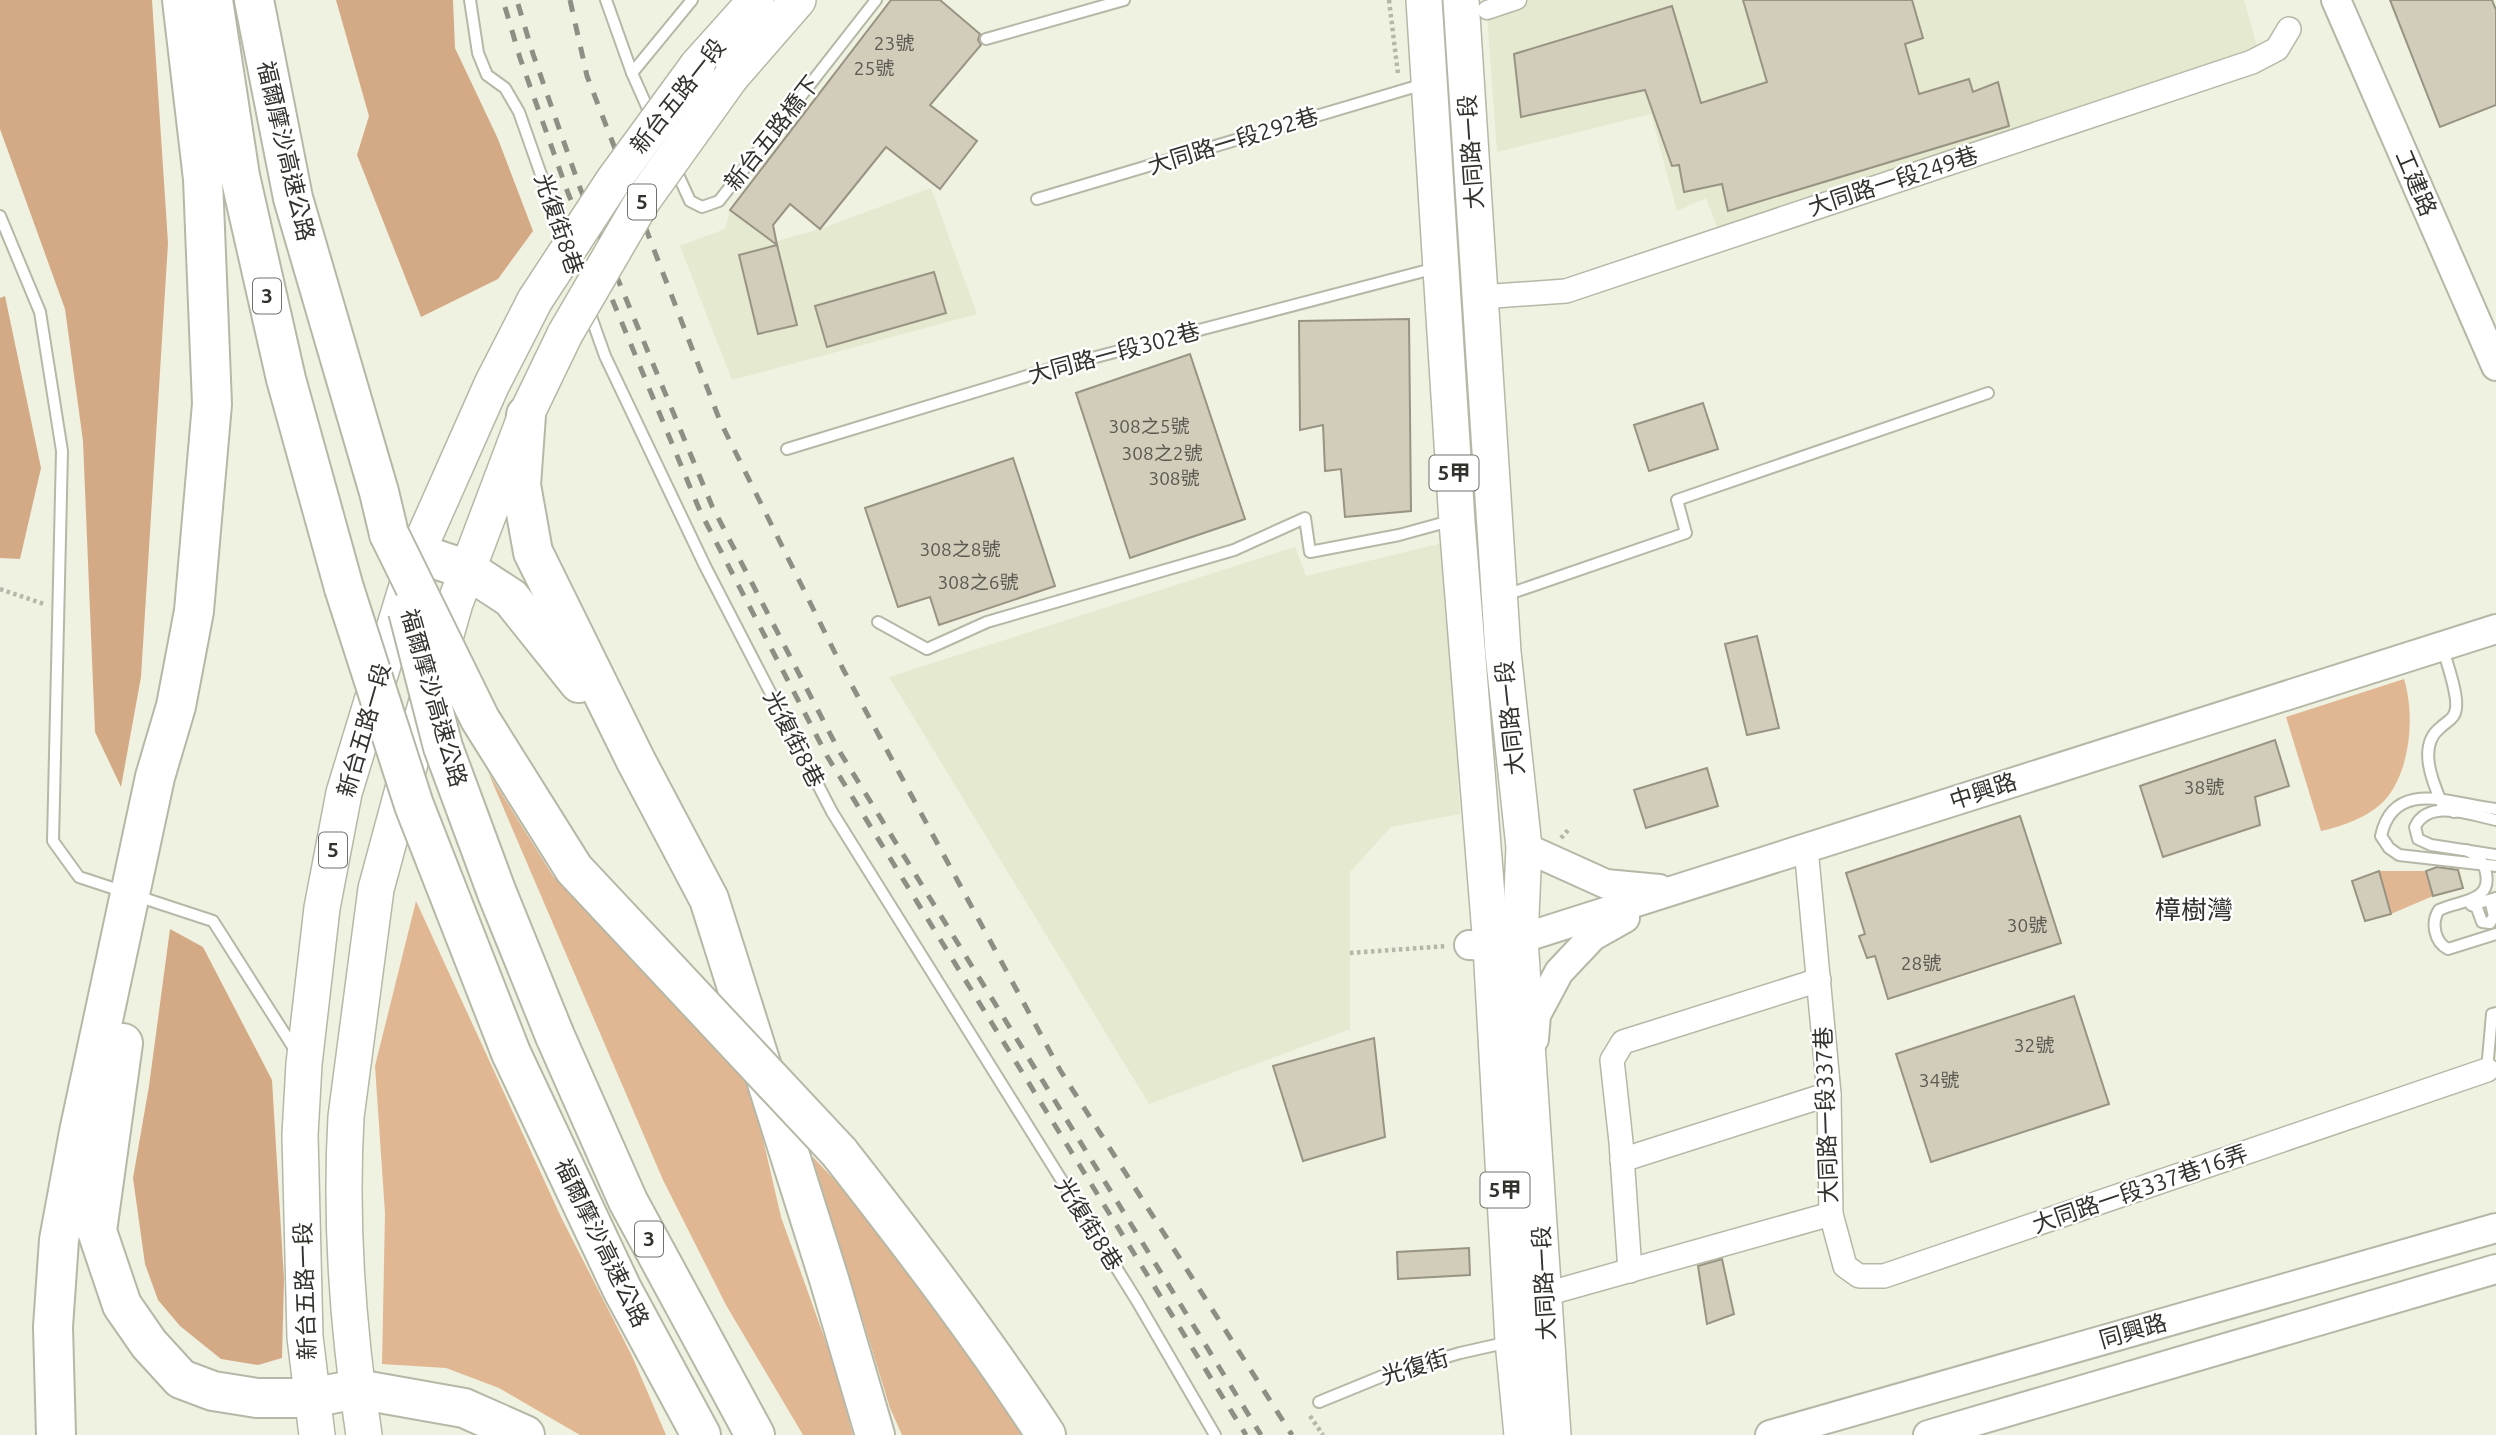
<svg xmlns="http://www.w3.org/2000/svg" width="2496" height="1435" viewBox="0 0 2496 1435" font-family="Ubuntu,'Noto Sans TC',sans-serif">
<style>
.built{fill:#e4e9d0}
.green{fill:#e0b792}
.forest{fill:#d3aa85}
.building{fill:#d2ccbb;stroke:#999383;stroke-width:2}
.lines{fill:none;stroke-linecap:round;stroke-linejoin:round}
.service-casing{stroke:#b5b8a7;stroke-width:14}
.pedestrian-casing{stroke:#b5b8a7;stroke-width:21}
.minor-casing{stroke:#b5b8a7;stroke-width:26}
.tertiary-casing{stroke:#b5b8a7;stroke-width:32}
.primary-casing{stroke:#b5b8a7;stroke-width:38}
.motorway-casing{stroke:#b5b8a7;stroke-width:42}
.path{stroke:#b5b7a9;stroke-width:4.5;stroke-dasharray:3.5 3.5;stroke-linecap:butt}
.service{stroke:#fff;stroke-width:10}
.pedestrian{stroke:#fff;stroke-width:18}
.minor{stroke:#fff;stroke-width:23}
.tertiary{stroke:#fff;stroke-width:28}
.primary{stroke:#fff;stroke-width:35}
.motorway{stroke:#fff;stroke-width:38}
.rail{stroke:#8d8f84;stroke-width:5;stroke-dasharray:12 12;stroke-linecap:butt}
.primary-bridge-casing{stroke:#b5b8a7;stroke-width:38;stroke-linecap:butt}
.motorway-bridge-casing{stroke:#b5b8a7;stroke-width:42;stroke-linecap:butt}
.primary-bridge{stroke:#fff;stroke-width:35}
.motorway-bridge{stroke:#fff;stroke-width:38}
.labels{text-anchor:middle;stroke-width:5;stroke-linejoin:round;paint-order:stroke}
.number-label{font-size:19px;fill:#5a5950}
.shield{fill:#fff;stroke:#70706c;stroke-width:2}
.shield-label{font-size:21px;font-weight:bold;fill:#32332d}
.street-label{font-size:23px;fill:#32332d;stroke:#fff}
.quarter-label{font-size:26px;fill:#32332d;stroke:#fff}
</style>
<rect width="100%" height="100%" fill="#eff2e0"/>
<g class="built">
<polygon points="1486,0 2244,0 2259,54 1719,232 1706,198 1677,211 1651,114 1497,152"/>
<polygon points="931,188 977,314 732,380 680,246 725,229 730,210 773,242 820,229"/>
<polygon points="1447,542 1460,814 1391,827 1350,872 1350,1029 1149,1104 889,677 1295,547 1306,576"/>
</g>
<g class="green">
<path d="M2404,679C2415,715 2411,770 2385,800C2369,817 2343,826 2321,831L2286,717Z"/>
<polygon points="488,772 553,876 689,1021 747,1070 781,1217 832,1359 853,1435 803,1435 726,1305 663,1180"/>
<polygon points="2379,871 2426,871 2433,896 2391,914"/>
<polygon points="416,901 562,1219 632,1356 666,1435 580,1435 499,1388 446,1368 382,1364 385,1213 375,1066"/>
<polygon points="812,1156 871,1219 1025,1435 902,1435 890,1408"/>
</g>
<g class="forest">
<polygon points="0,0 152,0 168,243 141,677 121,787 95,732 83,441 65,309 0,129"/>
<polygon points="336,0 453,0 455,48 498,139 533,231 498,279 421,317 357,155 369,116"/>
<polygon points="5,296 41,468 20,559 0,558 0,298"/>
<polygon points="170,929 203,947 272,1080 284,1279 282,1358 258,1365 221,1359 180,1326 158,1300 145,1264 133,1178 149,1086"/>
</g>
<g class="building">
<polygon points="891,0 940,0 980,34 978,40 981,45 930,105 977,141 940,189 886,147 820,229 790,204 773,225 777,245 730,210"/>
<polygon points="1743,0 1912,0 1923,38 1905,44 1919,94 1969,79 1973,92 1998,82 2009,126 1728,211 1722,184 1684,192 1679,165 1672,166 1645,90 1521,117 1514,54 1672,6 1701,103 1767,82"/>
<polygon points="2390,0 2492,0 2496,10 2496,105 2440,127"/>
<polygon points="777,245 797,325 758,334 739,255"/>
<polygon points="934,272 946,313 827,347 815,306"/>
<polygon points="1409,319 1411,511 1345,517 1341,469 1325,471 1323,425 1300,430 1299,321"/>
<polygon points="1190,354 1245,519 1130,558 1076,393"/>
<polygon points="1703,403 1718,449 1649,471 1634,425"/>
<polygon points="1013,458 1055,586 939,625 930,597 898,607 865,508"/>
<polygon points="1757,636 1779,728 1747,735 1725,644"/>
<polygon points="2275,740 2289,786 2255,797 2260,825 2163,857 2140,786"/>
<polygon points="1707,768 1718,806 1646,828 1634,790"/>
<polygon points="2020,816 2061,943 1888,999 1875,956 1867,958 1859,936 1865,934 1846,873"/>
<polygon points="2437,867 2458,870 2463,888 2433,896 2426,871"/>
<polygon points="2379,871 2391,914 2365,921 2352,881"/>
<polygon points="2074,996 2109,1104 1931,1162 1896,1054"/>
<polygon points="1374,1038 1385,1137 1303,1161 1273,1066"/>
<polygon points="1469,1248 1470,1275 1398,1279 1397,1252"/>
<polygon points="1722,1259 1734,1314 1707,1324 1698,1266"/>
</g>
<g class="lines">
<defs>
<g id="service">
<polyline points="470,0 478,53 487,75 505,88 519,112 565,243"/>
<polyline points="606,0 632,73 652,118"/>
<polyline points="986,39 1124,0"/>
<polyline points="632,73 692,0"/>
<polyline points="675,168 690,201 702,207 719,201 876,0"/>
<polyline points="1037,199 1424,84"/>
<polyline points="0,216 40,312 62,451 53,841 79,877 213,921 295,1050"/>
<polyline points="588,308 605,356 705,566 832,812 1137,1301 1215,1435"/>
<polyline points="787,449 1050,369 1436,268"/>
<polyline points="1503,596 1686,533 1677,500 1988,393"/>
<polyline points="878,622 927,649 987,622 1234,550 1305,518 1310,552 1399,535 1439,524 1454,522"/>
<path d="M2443,649C2447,664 2458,693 2456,708C2455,719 2447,721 2440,728C2417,746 2433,783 2442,804L2454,812"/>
<path d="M2496,809C2454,805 2394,776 2381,836L2389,848L2399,855L2496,866"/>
<path d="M2496,820C2472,815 2428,798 2415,827L2418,839L2431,845L2496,855"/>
<path d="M2466,850C2475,854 2482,859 2485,869C2495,903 2459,900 2439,910C2431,922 2434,942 2448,949L2496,934"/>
<polyline points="2471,905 2496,898"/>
<polyline points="2472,905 2477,908 2482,922 2490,923 2494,916 2491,904 2496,898"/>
<polyline points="2487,1070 2492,1014 2496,1013"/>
<polyline points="1319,1402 1385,1375 1460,1353 1509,1342"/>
</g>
<polyline id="pedestrian" points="1487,10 1517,0"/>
<g id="minor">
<polyline points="1481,297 1566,291 2252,62 2277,49 2289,29"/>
<polyline points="1622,1160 1829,1094"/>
<polyline points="1831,1214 1845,1266 1859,1276 1884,1276 2487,1070"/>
<polyline points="1630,1271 1621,1142 1612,1060 1623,1042 1819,980"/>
<polyline points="1546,1294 1831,1214 1829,1094 1806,848"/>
</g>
<g id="tertiary">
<polyline points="2336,0 2496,366"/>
<polyline points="1524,847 1606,884 1659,889"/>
<polyline points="1469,945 1491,946 1520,939 2496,629"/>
<polyline points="1534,1039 1536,1015 1559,972 1593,936 1625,918"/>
<polyline points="1770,1435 2496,1228"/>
<polyline points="1928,1435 2496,1269"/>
</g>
<g id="primary">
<polyline points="1424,0 1457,522 1491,946 1513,1341 1522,1435"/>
<polyline points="1461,0 1503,652 1524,847 1520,939 1553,1435"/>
<polyline points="697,66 756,0"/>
<polyline points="731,77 798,0"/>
<polyline points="317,1435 305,1337 300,1135 304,1064 322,908 344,793 417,553 492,384 535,300"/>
<path d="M364,1435C348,1331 340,1222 346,1117L376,889L423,715L455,603L526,415L565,334"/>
</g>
<g id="motorway">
<polyline points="213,0 240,176 286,379 344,588"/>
<polyline points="254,0 293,198 379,492 389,534"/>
<polyline points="526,415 521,485 533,552 636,761 709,899 829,1279 875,1435"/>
<polyline points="417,553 468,570 511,598 579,683"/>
<polyline points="555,1036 628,1201 755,1435"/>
<polyline points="123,1043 97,1231 122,1305 149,1344 181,1379 213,1391 257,1398 311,1398 357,1389 464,1408 525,1435"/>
<polyline points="511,1053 622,1289 701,1435"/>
<path d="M839,1152C911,1244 982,1337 1046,1435"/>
<polyline points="56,1435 53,1327 59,1240 79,1132 155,777 176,706 194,611 212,404 203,179 182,0"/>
</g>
</defs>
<use href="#service" class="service-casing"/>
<use href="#pedestrian" class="pedestrian-casing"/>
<use href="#minor" class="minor-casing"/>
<use href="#tertiary" class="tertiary-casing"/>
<use href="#primary" class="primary-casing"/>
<use href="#motorway" class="motorway-casing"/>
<g class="path">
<polyline points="1389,0 1398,74"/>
<polyline points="0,589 44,604"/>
<polyline points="1561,838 1569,829"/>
<polyline points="1350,953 1447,946"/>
<polyline points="1310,1416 1323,1435"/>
</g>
<use href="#service" class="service"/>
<use href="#pedestrian" class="pedestrian"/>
<use href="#minor" class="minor"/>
<use href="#tertiary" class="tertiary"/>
<use href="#primary" class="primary"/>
<use href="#motorway" class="motorway"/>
<g class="rail">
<polyline points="570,0 587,76 720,421 843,669 1060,1070 1292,1435"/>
<polyline points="518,4 533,54 580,188 712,506 838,749 1261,1435"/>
<polyline points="505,7 520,58 568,193 700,511 827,756 1246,1435"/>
</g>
<defs>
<g id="primary-bridge">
<polyline points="535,300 613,181 697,66"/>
<polyline points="565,334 643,200 731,77"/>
</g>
<g id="motorway-bridge">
<polyline points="389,534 480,719 574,869 839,1152"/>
<polyline points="344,588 414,805 511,1053"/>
<polyline points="408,611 443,747 497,893 555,1036"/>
</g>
</defs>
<use href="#primary-bridge" class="primary-bridge-casing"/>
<use href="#motorway-bridge" class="motorway-bridge-casing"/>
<use href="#primary-bridge" class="primary-bridge"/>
<use href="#motorway-bridge" class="motorway-bridge"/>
</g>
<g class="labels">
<g class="number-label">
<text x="894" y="50">23號</text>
<text x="874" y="75">25號</text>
<text x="1149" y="433">308之5號</text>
<text x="1162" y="460">308之2號</text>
<text x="1174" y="485">308號</text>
<text x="960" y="556">308之8號</text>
<text x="978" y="589">308之6號</text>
<text x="2204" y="794">38號</text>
<text x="2027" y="932">30號</text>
<text x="1921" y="970">28號</text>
<text x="2034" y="1052">32號</text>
<text x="1939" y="1087">34號</text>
</g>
<g class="shield">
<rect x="628" y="184.5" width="28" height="35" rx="5"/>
<rect x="253" y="278.5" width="28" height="35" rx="5"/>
<rect x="1429.5" y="455.5" width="49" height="35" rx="5"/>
<rect x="319" y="832.5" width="28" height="35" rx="5"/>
<rect x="1480.5" y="1172.5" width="49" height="35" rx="5"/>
<rect x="635" y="1221.5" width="28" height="35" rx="5"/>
</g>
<g class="shield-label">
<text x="642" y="209">5</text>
<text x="267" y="303">3</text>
<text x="1454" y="480">5甲</text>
<text x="333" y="857">5</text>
<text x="1505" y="1197">5甲</text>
<text x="649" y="1246">3</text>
</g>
<g class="street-label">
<text transform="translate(678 96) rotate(-52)" y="8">新台五路一段</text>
<text transform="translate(772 133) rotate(-52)" y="8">新台五路橋下</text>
<text transform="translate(1233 141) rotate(-17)" y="8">大同路一段292巷</text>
<text transform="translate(286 151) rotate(77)" y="8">福爾摩沙高速公路</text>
<text transform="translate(1471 152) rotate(-94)" y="8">大同路一段</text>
<text transform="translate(1893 181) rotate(-18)" y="8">大同路一段249巷</text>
<text transform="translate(2416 183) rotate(67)" y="8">工建路</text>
<text transform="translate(559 224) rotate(71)" y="8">光復街8巷</text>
<text transform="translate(1114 353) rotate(-15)" y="8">大同路一段302巷</text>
<text transform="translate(434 698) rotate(74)" y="8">福爾摩沙高速公路</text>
<text transform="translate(1510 718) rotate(-96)" y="8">大同路一段</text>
<text transform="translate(364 730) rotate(-74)" y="8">新台五路一段</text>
<text transform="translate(794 739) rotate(63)" y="8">光復街8巷</text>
<text transform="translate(1983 791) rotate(-18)" y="8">中興路</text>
<text transform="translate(1826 1115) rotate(-92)" y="8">大同路一段337巷</text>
<text transform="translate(2140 1189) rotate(-19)" y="8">大同路一段337巷16弄</text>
<text transform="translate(1089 1224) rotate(58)" y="8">光復街8巷</text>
<text transform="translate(602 1243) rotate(64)" y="8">福爾摩沙高速公路</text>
<text transform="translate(1544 1283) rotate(-93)" y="8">大同路一段</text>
<text transform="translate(305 1291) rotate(-92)" y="8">新台五路一段</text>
<text transform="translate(2133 1331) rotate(-16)" y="8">同興路</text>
<text transform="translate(1415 1367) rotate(-17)" y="8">光復街</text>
</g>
<g class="quarter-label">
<text x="2194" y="919">樟樹灣</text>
</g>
</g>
</svg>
